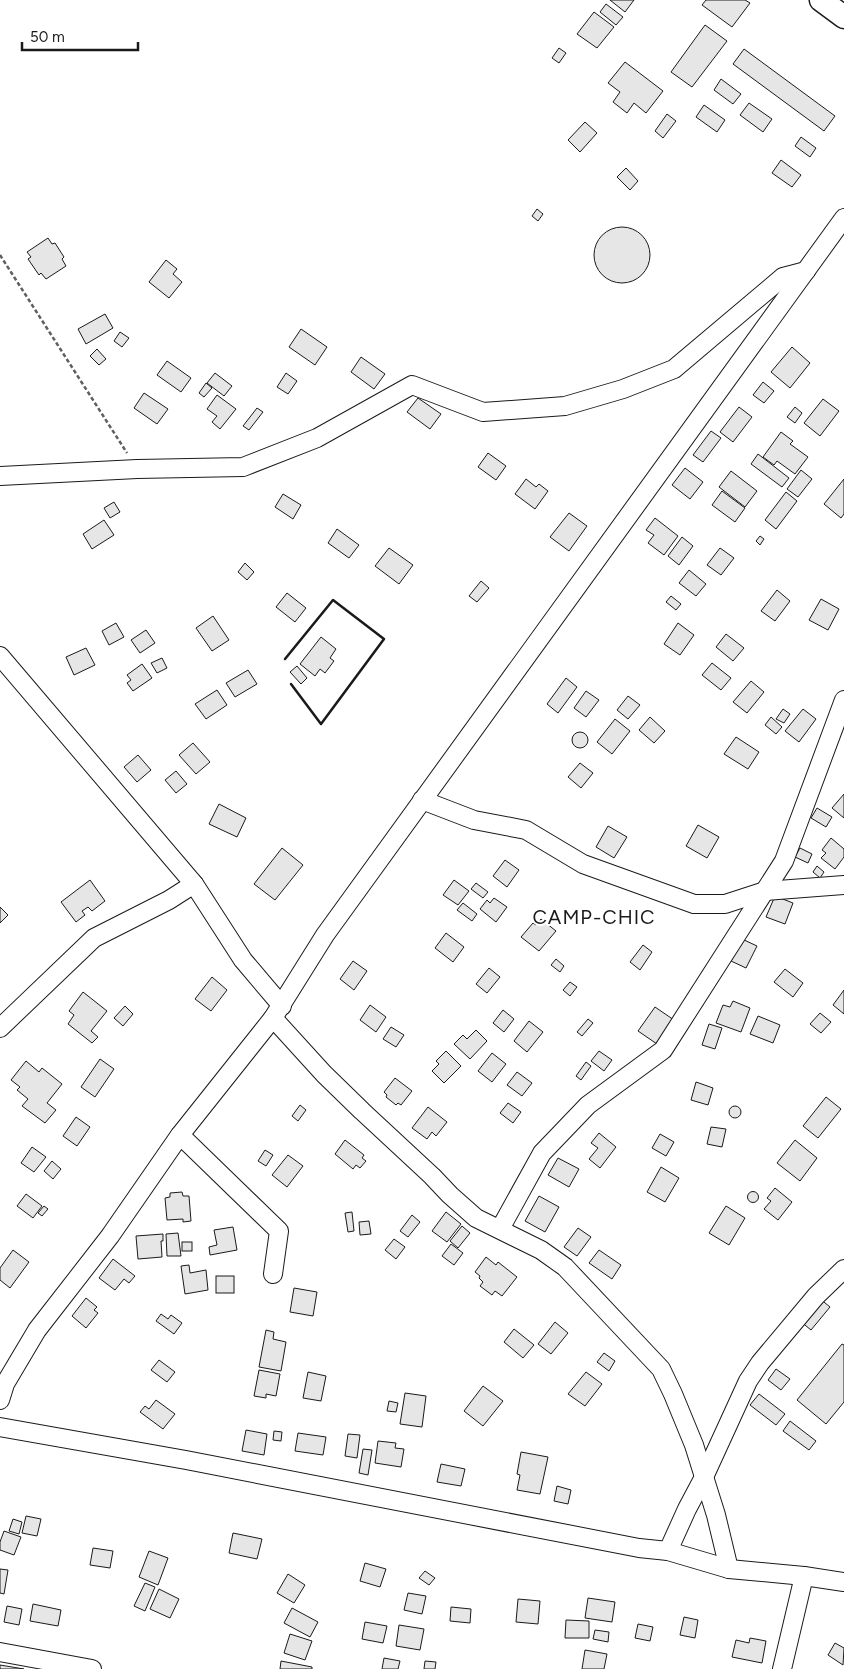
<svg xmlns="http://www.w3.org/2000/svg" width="844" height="1669" viewBox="0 0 844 1669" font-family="Figtree,sans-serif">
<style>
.building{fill:#e6e6e6;stroke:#1a1a1a}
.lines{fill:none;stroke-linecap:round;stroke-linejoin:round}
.minor-casing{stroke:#1a1a1a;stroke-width:20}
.major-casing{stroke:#1a1a1a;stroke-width:25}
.path{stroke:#5f5f5f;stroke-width:2.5;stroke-dasharray:4 2.5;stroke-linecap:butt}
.minor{stroke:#fff;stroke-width:18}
.major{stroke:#fff;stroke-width:22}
.wall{stroke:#1a1a1a;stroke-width:2.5}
.labels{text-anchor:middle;stroke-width:4;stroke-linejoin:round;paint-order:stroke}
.neighbourhood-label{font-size:20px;letter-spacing:1px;fill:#1a1a1a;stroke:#fff}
</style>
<rect width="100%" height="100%" fill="#fff"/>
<g class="building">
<polygon points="610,0 634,0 625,12"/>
<polygon points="706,0 745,0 750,3 732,27 702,5"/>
<polygon points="606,4 623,17 616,25 600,12"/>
<polygon points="594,12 614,27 597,48 577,34"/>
<polygon points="705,25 727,41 692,87 671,72"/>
<polygon points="559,48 566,53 559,63 552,58"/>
<polygon points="744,49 835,116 824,131 733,64"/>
<polygon points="625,62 663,91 646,113 634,103 627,113 613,102 620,92 608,83"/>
<polygon points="721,79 741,94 733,104 714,90"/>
<polygon points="749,103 772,119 763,132 740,115"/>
<polygon points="704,105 725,120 717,132 696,117"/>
<polygon points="667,114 676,121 663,138 655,131"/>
<polygon points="585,122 597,133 580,152 568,140"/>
<polygon points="801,137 816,148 810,157 795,146"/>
<polygon points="781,160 801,175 792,187 772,173"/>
<polygon points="626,168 638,181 630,190 617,177"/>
<polygon points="537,209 543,214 538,221 532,216"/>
<circle cx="622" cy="255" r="28"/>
<polygon points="48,238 52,244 55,243 64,257 62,259 66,266 46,279 41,273 39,275 28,259 31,257 27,252"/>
<polygon points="166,260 177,269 173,274 182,282 169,298 149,282"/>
<polygon points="105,314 113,328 86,344 78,329"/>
<polygon points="301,329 327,347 315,365 289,347"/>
<polygon points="120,332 129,338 122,347 114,341"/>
<polygon points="792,347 810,363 790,388 771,372"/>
<polygon points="97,349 106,359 99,365 90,356"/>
<polygon points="361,357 385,374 374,389 351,372"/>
<polygon points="167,361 191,378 181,392 157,375"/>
<polygon points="215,373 232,386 224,396 207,383"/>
<polygon points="286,373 297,381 288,394 277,387"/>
<polygon points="763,382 774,391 764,403 753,395"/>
<polygon points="206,383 212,388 204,397 199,393"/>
<polygon points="144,393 168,409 157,424 134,408"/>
<polygon points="217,395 236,409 220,429 212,422 217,416 207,409"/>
<polygon points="418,398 441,414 430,429 407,412"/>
<polygon points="823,399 839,411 820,436 804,423"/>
<polygon points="739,407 752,417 733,442 720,432"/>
<polygon points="795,407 802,413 795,423 787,417"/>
<polygon points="257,408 263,412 249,430 243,426"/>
<polygon points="711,431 721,438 703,462 693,455"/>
<polygon points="781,432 793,441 790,444 808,457 795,474 777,461 774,465 763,457"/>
<polygon points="488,453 506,466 496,480 478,467"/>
<polygon points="758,454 789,478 782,487 751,464"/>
<polygon points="685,468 703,482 690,499 672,485"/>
<polygon points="801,470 812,479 798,497 787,489"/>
<polygon points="731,471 757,491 745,507 719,487"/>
<polygon points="526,479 536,487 539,484 548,491 535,509 515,494"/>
<polygon points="844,479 844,514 841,518 824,504"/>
<polygon points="722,491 745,508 735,522 712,505"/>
<polygon points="786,492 797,501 776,529 765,520"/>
<polygon points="283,494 301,505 293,519 275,507"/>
<polygon points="114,502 120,512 110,518 104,508"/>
<polygon points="569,513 587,526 569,551 550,537"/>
<polygon points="655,518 678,536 664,555 648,543 654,535 646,530"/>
<polygon points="104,520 114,535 92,549 83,534"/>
<polygon points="337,529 359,545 349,558 328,543"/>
<polygon points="760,536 764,539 760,545 756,541"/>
<polygon points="682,537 693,546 679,565 668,556"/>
<polygon points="389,548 413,565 399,584 375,566"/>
<polygon points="720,548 734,558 721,575 707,565"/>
<polygon points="245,563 254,572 247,580 238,572"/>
<polygon points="689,570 706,584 696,596 679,583"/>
<polygon points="481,581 489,588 477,602 469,596"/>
<polygon points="777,590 790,601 775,621 761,611"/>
<polygon points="287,593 306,608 295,622 276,607"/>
<polygon points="671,596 681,604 676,610 666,602"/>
<polygon points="821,599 839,609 828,630 809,620"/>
<polygon points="213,616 229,640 212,651 196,628"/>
<polygon points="116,623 124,637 109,645 102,631"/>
<polygon points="678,623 694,635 680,655 664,644"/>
<polygon points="146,630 155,643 140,653 131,640"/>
<polygon points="726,634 744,648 733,661 716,647"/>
<polygon points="321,637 336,649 330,658 334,661 325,673 320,669 315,676 300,664"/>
<polygon points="86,648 95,665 74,675 66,657"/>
<polygon points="162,658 167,668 157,673 151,663"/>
<polygon points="712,663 731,678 721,690 702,675"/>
<polygon points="142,664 152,678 133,691 127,683 131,680 127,675"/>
<polygon points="297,666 307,678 301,684 290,672"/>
<polygon points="248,670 257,684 235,697 226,683"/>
<polygon points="566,678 577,687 558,713 547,704"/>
<polygon points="751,681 764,692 747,713 733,702"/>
<polygon points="217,690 227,705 206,719 195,704"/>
<polygon points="586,691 599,700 586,717 574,708"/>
<polygon points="628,696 640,705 628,719 617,710"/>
<polygon points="783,709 790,714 784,723 776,719"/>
<polygon points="803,709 816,719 799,742 785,731"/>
<polygon points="650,717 665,731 654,743 639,730"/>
<polygon points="771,717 782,727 776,734 765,725"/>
<polygon points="615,719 630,731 612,754 597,742"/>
<circle cx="580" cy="740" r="8"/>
<polygon points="736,737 759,752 748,769 724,754"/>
<polygon points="193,743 210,762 196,774 179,755"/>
<polygon points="138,755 151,770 137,782 124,767"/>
<polygon points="580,763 593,773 581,788 568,777"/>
<polygon points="176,771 187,784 176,793 165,780"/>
<polygon points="844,794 844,818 832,808"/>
<polygon points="219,804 246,818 237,837 209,824"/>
<polygon points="817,808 832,817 826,827 811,818"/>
<polygon points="698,825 719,837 707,858 686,846"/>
<polygon points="608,826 627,837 614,858 596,847"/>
<polygon points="831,838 844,849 844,857 835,869 821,858 826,853 822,850"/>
<polygon points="282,848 303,865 275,900 254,884"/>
<polygon points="800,848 812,854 808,863 795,857"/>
<polygon points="505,860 519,870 507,887 493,876"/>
<polygon points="817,866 824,872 820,878 813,872"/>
<polygon points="90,880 105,901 92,911 88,907 82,911 85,915 76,922 61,902"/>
<polygon points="454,880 469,891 458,905 443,895"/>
<polygon points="476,883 488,892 483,898 471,889"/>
<polygon points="775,896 793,903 785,924 766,917"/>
<polygon points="494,898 507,907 496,922 480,909 487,900 490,903"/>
<polygon points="463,903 477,914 472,921 457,910"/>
<polygon points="0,907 8,915 0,923"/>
<polygon points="541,919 556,931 539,951 521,937 533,923 536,925"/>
<polygon points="446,933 464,947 453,962 435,948"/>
<polygon points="742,939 757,946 746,968 731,961"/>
<polygon points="643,945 652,952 640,970 630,962"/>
<polygon points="556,959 564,966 560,972 551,965"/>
<polygon points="353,961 367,971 354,990 340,979"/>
<polygon points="489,968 500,977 487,993 476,984"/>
<polygon points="785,969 803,983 793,997 774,982"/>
<polygon points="212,977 227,990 211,1011 195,999"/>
<polygon points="570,982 577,987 570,996 563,990"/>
<polygon points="844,990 844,1014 833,1005"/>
<polygon points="83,992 107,1011 91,1031 98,1037 92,1043 68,1024 74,1015 69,1011"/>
<polygon points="733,1001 750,1008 741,1032 716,1023 723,1005 730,1007"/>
<polygon points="370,1005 386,1017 376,1032 360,1020"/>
<polygon points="125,1006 133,1014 123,1026 114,1018"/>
<polygon points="655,1007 674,1020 657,1044 638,1031"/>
<polygon points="503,1010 514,1019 504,1032 493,1023"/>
<polygon points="820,1013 831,1022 821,1033 810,1024"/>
<polygon points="758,1016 780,1025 773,1043 750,1034"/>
<polygon points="588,1019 593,1023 582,1036 577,1032"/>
<polygon points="529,1021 543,1032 527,1052 514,1041"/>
<polygon points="709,1024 722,1028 715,1049 702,1045"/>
<polygon points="391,1027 404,1035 396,1047 383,1039"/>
<polygon points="476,1030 487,1041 470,1059 454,1044 463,1035 467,1039"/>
<polygon points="446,1051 461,1066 444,1083 432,1071 439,1064 436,1061"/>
<polygon points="599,1051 612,1060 604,1071 591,1061"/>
<polygon points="492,1053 506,1064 492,1082 478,1071"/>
<polygon points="100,1059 114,1069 95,1097 81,1087"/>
<polygon points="26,1061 39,1072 42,1068 62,1084 47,1103 56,1110 45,1123 22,1106 28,1099 17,1090 20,1087 11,1080"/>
<polygon points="586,1062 591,1066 581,1080 576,1076"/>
<polygon points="517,1072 532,1083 522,1096 507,1085"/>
<polygon points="395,1078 412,1091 401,1105 398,1103 396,1105 386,1097 387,1095 384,1092"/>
<polygon points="696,1082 713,1088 708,1105 691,1100"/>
<polygon points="826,1097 841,1109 818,1138 803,1126"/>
<polygon points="508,1103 521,1112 513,1123 500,1113"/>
<polygon points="300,1105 306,1110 298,1121 292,1116"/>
<circle cx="735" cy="1112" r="6"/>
<polygon points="428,1107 447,1122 436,1136 432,1132 427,1139 412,1128"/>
<polygon points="76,1117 90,1127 77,1146 63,1136"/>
<polygon points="711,1127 726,1129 722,1147 707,1144"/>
<polygon points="599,1133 616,1147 600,1168 589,1159 598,1148 591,1143"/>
<polygon points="660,1134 674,1142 666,1156 652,1148"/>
<polygon points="345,1140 364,1155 362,1158 366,1161 360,1168 356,1165 353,1169 335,1154"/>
<polygon points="795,1140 817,1158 800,1181 777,1163"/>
<polygon points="32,1147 46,1157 34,1172 21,1163"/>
<polygon points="265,1150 273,1155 266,1166 258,1161"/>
<polygon points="288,1155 303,1166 287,1187 272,1175"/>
<polygon points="558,1158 579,1169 569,1187 548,1175"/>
<polygon points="52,1161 61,1169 53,1179 44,1171"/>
<polygon points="661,1167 679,1178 665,1202 647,1192"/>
<polygon points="775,1188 792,1202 778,1220 764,1209 771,1201 767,1198"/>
<circle cx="753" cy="1197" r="5.5"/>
<polygon points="182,1192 183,1196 189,1196 191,1221 183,1222 183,1219 167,1220 165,1198 170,1197 170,1193"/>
<polygon points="26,1194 42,1206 33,1218 17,1206"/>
<polygon points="539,1196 559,1207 545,1232 525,1221"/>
<polygon points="44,1206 48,1209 42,1216 38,1213"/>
<polygon points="726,1206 745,1218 729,1245 709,1233"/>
<polygon points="352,1212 354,1231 348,1232 345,1213"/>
<polygon points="446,1212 461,1224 447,1242 432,1231"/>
<polygon points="412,1215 420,1222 408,1237 400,1231"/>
<polygon points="369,1221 371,1234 360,1235 359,1222"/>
<polygon points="462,1226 470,1233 458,1248 450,1241"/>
<polygon points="233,1227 237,1250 210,1255 209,1247 217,1245 214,1230"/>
<polygon points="578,1228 591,1237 577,1256 564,1247"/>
<polygon points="178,1233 181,1256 167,1256 166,1234"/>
<polygon points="163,1234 163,1241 161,1241 162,1257 138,1259 136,1236"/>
<polygon points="394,1239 405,1247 396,1259 385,1250"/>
<rect x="182" y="1242" width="10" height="9"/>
<polygon points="451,1244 463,1253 454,1265 442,1256"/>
<polygon points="13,1250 29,1262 10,1288 0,1280 0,1268"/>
<polygon points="599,1250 621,1265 612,1279 589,1263"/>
<polygon points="486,1257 496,1265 498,1262 517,1277 502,1296 495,1291 492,1295 480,1286 483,1282 479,1278 480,1276 475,1272"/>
<polygon points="113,1259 135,1276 129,1283 124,1279 115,1290 99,1278"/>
<polygon points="189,1265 190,1273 206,1270 208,1290 185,1294 181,1266"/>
<rect x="216" y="1276" width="18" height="17"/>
<polygon points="294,1288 317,1292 313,1316 290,1312"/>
<polygon points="86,1298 97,1307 94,1310 98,1313 86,1328 72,1316"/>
<polygon points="819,1298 830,1307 811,1330 800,1321"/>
<polygon points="161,1314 168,1319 171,1315 182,1323 174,1334 156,1321"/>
<polygon points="555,1322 568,1333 551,1354 538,1344"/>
<polygon points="514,1329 534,1345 523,1358 504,1342"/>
<polygon points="266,1330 274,1332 273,1339 286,1342 281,1371 259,1367"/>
<polygon points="842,1344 844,1345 844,1402 826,1424 797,1400"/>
<polygon points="604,1353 615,1361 609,1371 597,1362"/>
<polygon points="159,1360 175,1372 167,1382 151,1370"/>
<polygon points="776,1369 790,1379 781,1390 768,1380"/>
<polygon points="259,1370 280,1374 276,1396 266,1394 266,1398 254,1396"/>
<polygon points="308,1372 326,1376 321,1401 303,1398"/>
<polygon points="586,1372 602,1384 585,1406 568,1394"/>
<polygon points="483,1386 503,1401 483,1426 464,1411"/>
<polygon points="405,1393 426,1396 422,1427 400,1424"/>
<polygon points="759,1394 785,1414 776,1425 750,1405"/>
<polygon points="156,1400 175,1414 163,1429 140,1412 145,1406 149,1409"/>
<polygon points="389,1401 398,1403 396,1412 387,1411"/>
<polygon points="790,1421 816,1441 809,1450 783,1431"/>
<polygon points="246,1430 267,1434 264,1455 242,1451"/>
<polygon points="274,1431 282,1432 281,1441 273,1440"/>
<polygon points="298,1433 326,1437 323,1455 295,1451"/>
<polygon points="348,1434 360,1435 357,1458 345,1456"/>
<polygon points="378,1441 396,1443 395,1448 404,1449 401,1467 375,1463"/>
<polygon points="363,1449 372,1450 368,1475 359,1473"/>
<polygon points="521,1452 548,1457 540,1494 517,1490 520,1475 517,1474"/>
<polygon points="441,1464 465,1469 461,1486 437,1482"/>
<polygon points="557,1486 571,1490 568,1504 554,1501"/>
<polygon points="26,1516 41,1519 37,1536 22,1533"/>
<polygon points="13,1519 22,1522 19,1534 9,1531"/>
<polygon points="4,1531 21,1537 14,1555 0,1550 0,1542"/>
<polygon points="233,1533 262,1539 257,1559 229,1553"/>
<polygon points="93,1548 113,1551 110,1568 90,1565"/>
<polygon points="149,1551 168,1558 158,1585 139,1577"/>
<polygon points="365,1563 386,1569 380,1587 360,1581"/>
<polygon points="0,1569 8,1570 4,1594 0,1593"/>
<polygon points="425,1571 435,1578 429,1585 419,1578"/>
<polygon points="288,1574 305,1585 294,1603 277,1593"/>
<polygon points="145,1583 155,1587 145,1611 134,1606"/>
<polygon points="159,1589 179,1599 170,1618 150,1609"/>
<polygon points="408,1593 426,1596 422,1614 404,1610"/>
<polygon points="588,1598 615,1602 612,1622 585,1618"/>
<polygon points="518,1599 540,1601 538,1624 516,1622"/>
<polygon points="33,1604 61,1610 58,1626 30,1621"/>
<polygon points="7,1606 22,1609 19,1625 4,1622"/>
<polygon points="451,1607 471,1609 470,1623 450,1621"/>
<polygon points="292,1608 318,1622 310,1637 284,1623"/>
<polygon points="684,1617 698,1620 695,1638 680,1635"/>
<polygon points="566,1620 589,1621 589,1638 565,1638"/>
<polygon points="365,1622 387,1626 383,1643 362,1639"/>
<polygon points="638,1624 653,1627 650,1641 635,1638"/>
<polygon points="399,1625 424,1629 420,1650 396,1646"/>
<polygon points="595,1630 609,1632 608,1642 593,1639"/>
<polygon points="290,1634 312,1641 305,1660 284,1653"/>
<polygon points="750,1638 766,1641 762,1663 732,1657 736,1640 749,1643"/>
<polygon points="835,1643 844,1648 843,1665 828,1655"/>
<polygon points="585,1650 607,1654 604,1669 582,1669"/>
<polygon points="384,1658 400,1661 398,1669 382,1669"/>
<polygon points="281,1661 312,1667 312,1669 280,1669"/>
<polygon points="425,1661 436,1662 435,1669 424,1669"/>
<polygon points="0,1665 24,1669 0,1669"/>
</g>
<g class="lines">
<defs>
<g id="minor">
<polyline points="0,476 137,469 243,467 317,438 412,385 483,412 565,406 623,389 674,369 783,277 806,271"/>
<polyline points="0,656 194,884 243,960 282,1006"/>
<polyline points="422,800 474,820 526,830 583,864 694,904 725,904 765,891 844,885"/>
<polyline points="273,1018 324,1074 362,1111 432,1176 450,1195 476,1218 541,1250 565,1267 661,1369 673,1394 694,1445 716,1515 729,1569"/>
<polyline points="0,1028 94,938 169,900 194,884"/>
<polyline points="180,1135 279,1231 273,1274"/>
<polyline points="500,1229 542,1153 588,1105 663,1050 784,861 844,700"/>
<polyline points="0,1400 5,1384 37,1330 110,1236 180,1135 273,1018 325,935 844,218"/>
<polyline points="0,1427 186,1460 639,1548 668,1551 729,1569 804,1576 844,1582"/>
<polyline points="668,1551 687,1509 704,1477 748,1381 760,1363 816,1296 844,1269"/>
<polyline points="0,1652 92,1669"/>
<polyline points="782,1669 804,1576"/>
</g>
<polyline id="major" points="821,0 844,17"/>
</defs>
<use href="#minor" class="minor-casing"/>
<use href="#major" class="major-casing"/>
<polyline class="path" points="0,255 127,453"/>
<use href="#minor" class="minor"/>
<use href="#major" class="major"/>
<polyline class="wall" points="285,659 333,600 384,639 321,724 291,684"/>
</g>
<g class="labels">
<g class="neighbourhood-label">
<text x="594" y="924">CAMP-CHIC</text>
</g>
</g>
<path d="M22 42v8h116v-8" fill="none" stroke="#1a1a1a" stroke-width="2.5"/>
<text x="30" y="42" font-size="15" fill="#1a1a1a" stroke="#ffffff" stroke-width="4" paint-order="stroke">50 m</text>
</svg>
